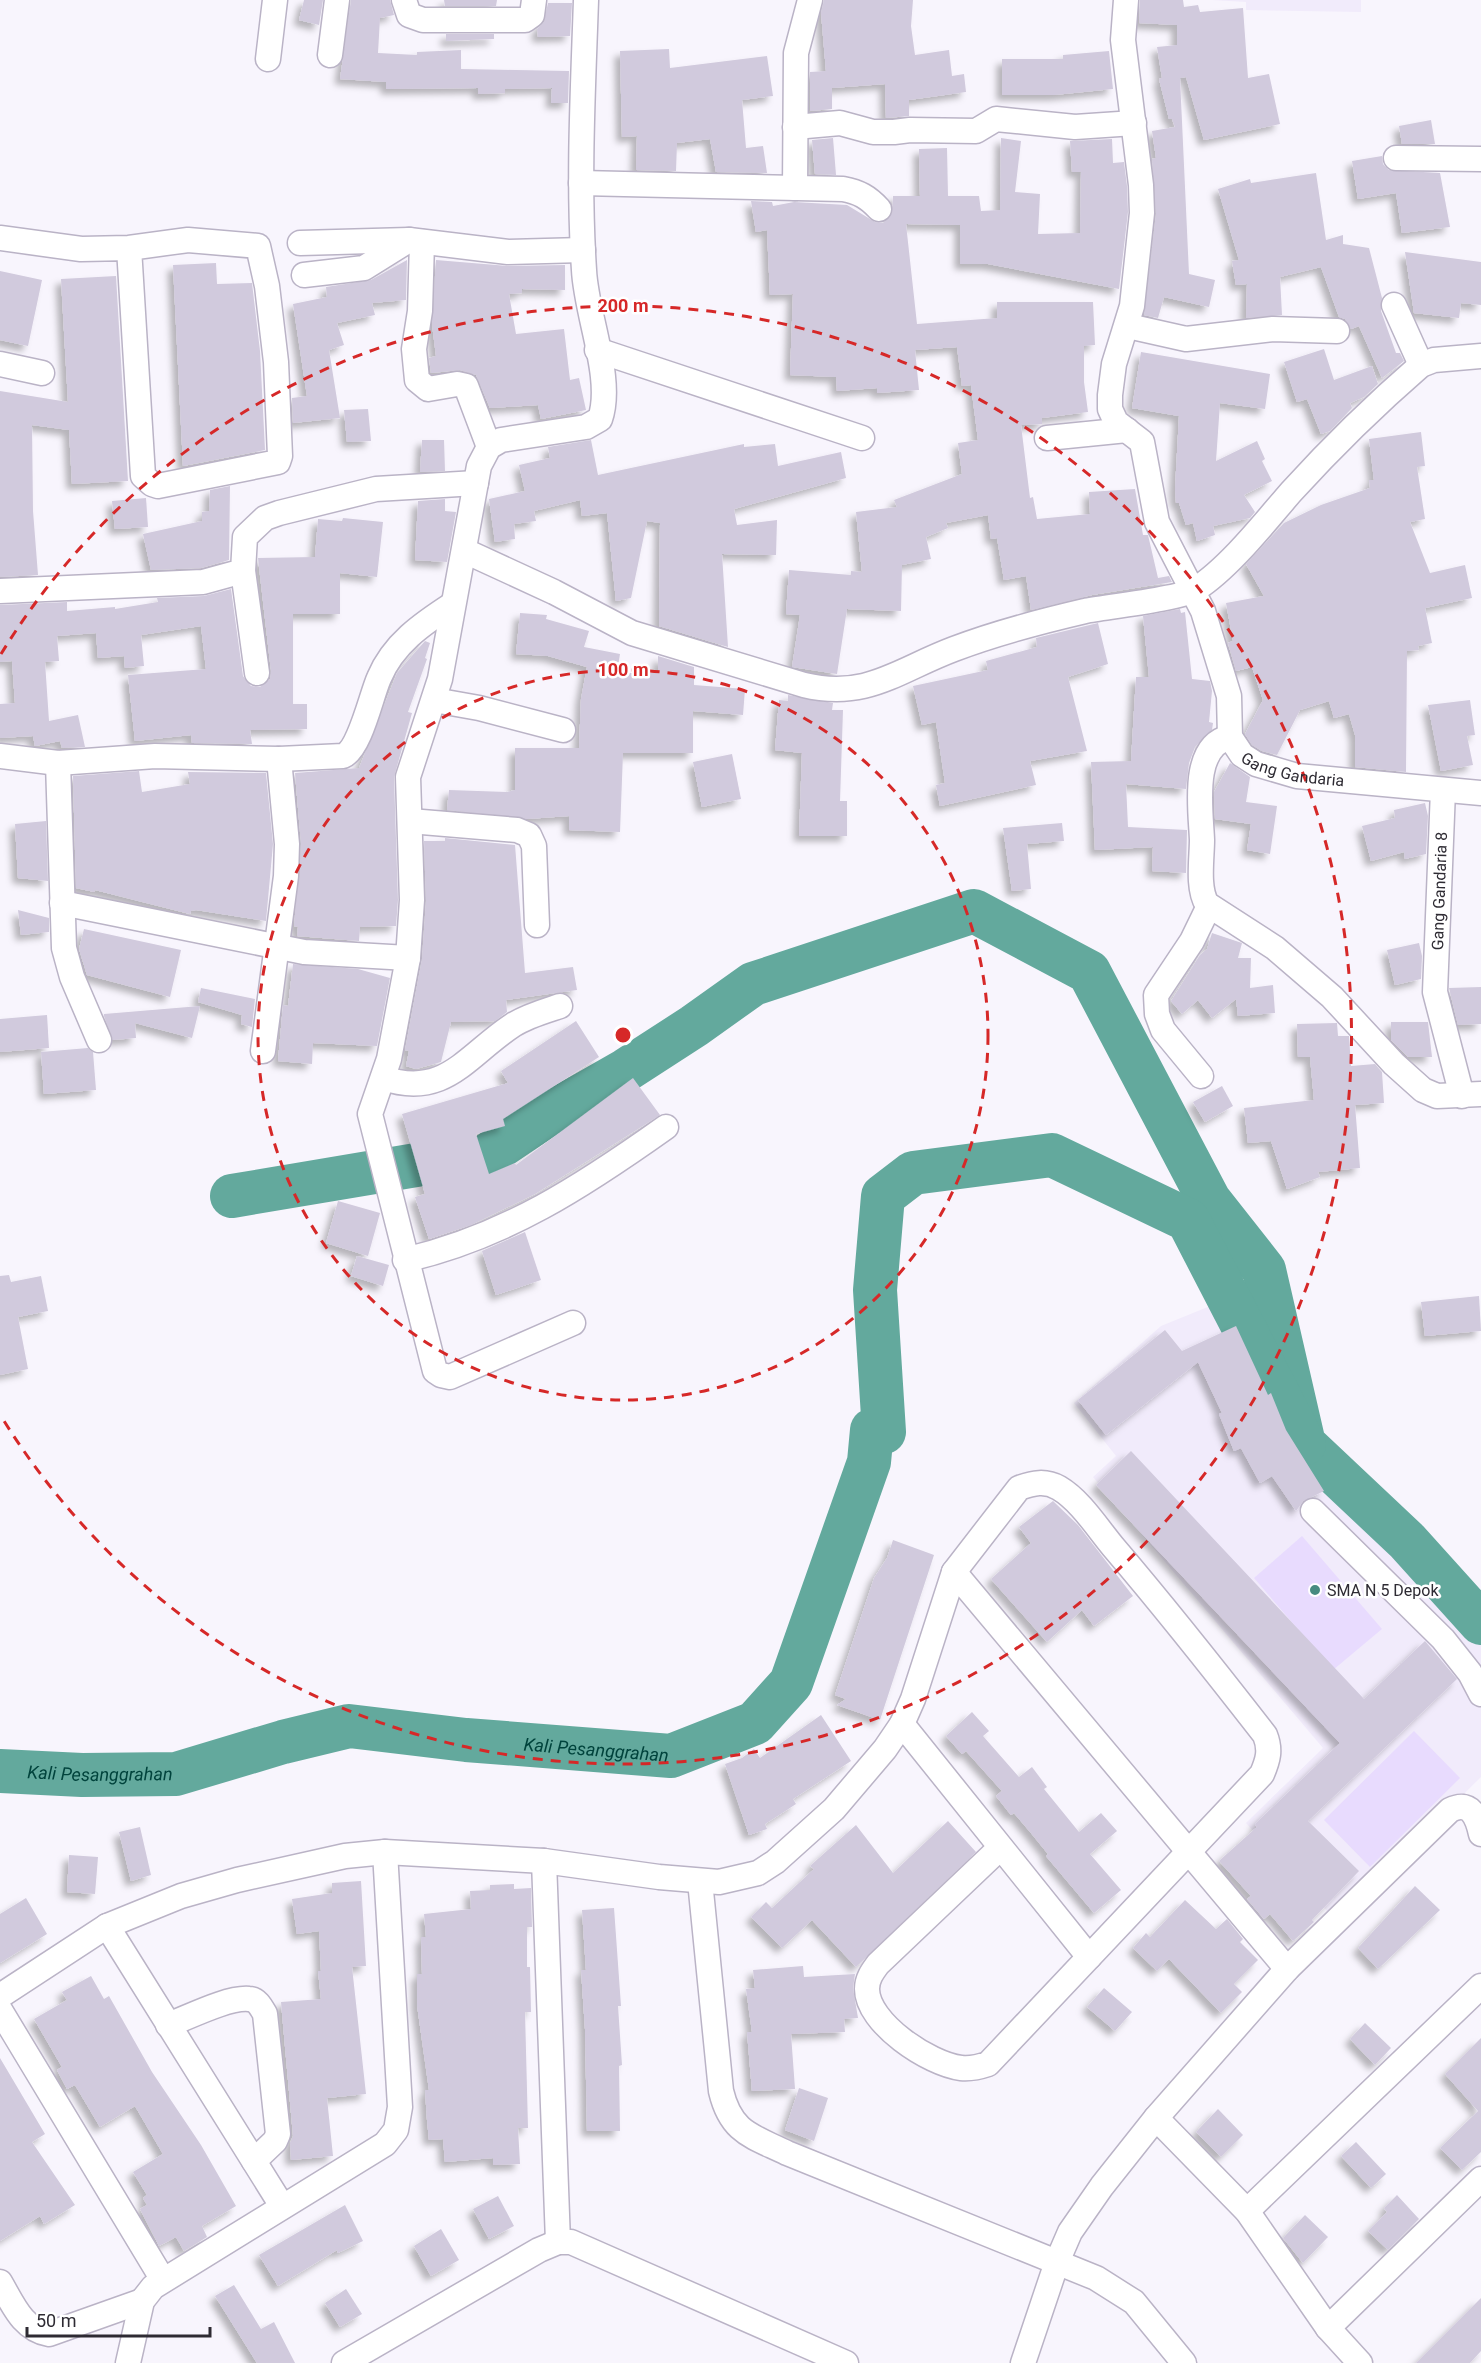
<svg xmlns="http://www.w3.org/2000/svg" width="1481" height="2363" viewBox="0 0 1481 2363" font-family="Roboto,sans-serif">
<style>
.built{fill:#f1ebfb}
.green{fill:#e8dbfe}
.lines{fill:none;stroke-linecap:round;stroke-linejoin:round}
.river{stroke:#63a99d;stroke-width:44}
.building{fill:#d1cadd;filter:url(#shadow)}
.street-casing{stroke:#bab3c6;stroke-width:27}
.street{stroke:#fff;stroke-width:24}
.ring{fill:none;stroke:#d62828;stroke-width:3;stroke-dasharray:10 8}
.poi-dot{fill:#478b80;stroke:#fff;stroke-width:2}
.labels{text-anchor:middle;stroke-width:5;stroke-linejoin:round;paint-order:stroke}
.street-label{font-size:16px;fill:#2e2b33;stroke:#fff}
.poi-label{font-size:16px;fill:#2e2b33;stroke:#fff;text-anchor:start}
.water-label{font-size:18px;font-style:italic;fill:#00433c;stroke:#fff}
.centre{fill:#d62828;stroke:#fff;stroke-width:3}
.ring-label{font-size:18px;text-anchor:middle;font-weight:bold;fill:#d62828;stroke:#fff;stroke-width:5;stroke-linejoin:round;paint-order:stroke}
</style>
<defs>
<filter id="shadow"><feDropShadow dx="-5.5" dy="5.5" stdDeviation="3" flood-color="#0004"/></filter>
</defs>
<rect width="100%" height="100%" fill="#f8f5fd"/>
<g class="built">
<polygon points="1212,0 1361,0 1361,12 1246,10 1246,2"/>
<polygon points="1220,1302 1323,1483 1403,1550 1481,1629 1481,1777 1404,1853 1338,1923 1246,1823 1323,1748 1093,1477 1116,1456 1074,1403 1161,1326"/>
</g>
<g class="green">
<polygon points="1302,1536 1382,1629 1333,1670 1254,1578"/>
<polygon points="1414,1731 1460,1778 1370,1867 1324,1820"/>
</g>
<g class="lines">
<g class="river">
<polyline points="232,1196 446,1160 483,1158 547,1115 626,1070 694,1026 753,984 974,911 1089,972 1209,1200 1264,1270 1304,1444 1407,1541 1481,1623"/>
<path id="s1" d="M0,1771L82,1775L176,1774L283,1742L349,1726L466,1740L671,1756L755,1723L791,1683L869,1462L872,1430L884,1432L875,1290L883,1196L913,1173L1052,1155L1188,1220L1304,1444"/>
</g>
</g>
<g class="building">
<polygon points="304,0 323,0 319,25 299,20"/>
<polygon points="351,0 390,0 394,15 380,18 378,53 417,55 417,52 461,50 461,69 569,71 568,103 551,103 552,88 505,89 505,93 478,94 478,88 386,89 386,82 340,79"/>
<polygon points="444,0 497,0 496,6 445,6"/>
<polygon points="824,0 913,0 911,26 915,55 949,50 952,76 964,74 966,92 909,100 909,116 886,118 885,84 832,88 832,109 810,111 810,72 826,71 821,13"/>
<polygon points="1140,0 1183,0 1184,7 1198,5 1200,12 1243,8 1248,78 1269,74 1280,124 1204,140 1186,77 1180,78 1189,274 1215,280 1209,307 1164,297 1158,318 1144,315 1156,214 1152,159 1156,158 1152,131 1175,127 1172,119 1169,119 1159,79 1162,78 1157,47 1177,45 1177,25 1139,23"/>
<polygon points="548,3 572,3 570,36 538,37 537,29 544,22"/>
<polygon points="446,34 494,34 494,39 446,41"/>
<polygon points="669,49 670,68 767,56 773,96 742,100 746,148 763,146 767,173 716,172 710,139 677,143 676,171 636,170 637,136 622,137 620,51"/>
<polygon points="1109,51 1113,89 1054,95 1002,95 1002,59 1063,59 1063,55"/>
<polygon points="1431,120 1435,144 1402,144 1399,126"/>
<polygon points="833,138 836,175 815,174 812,140"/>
<polygon points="1001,138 1021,141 1015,192 1040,194 1038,234 1080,233 1081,172 1072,172 1070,141 1112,139 1113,163 1124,162 1127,186 1128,212 1119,289 988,264 960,264 960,225 906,224 917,324 997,318 997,302 1093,302 1095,345 1084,346 1084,382 1088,412 1042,418 1042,424 1021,425 1030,498 1033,497 1037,519 1090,514 1089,492 1135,489 1143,535 1148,535 1158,578 1169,576 1172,582 1092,595 1031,610 1026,576 1004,580 997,538 991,539 988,515 946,523 948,528 926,537 931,559 902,565 901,611 847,609 837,674 792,667 800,615 786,614 789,570 851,575 851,571 862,572 856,512 897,507 894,500 962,474 958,443 978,440 971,385 962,386 957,347 915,350 919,390 877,393 877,388 837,391 836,377 790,375 793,294 770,295 767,230 756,232 751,201 772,202 773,206 794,202 847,205 875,222 883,223 892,213 893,196 920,196 919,149 947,148 948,196 979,196 981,211 1000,210"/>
<polygon points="1382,156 1383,164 1389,170 1440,173 1450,227 1402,233 1396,193 1358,199 1352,161"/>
<polygon points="1316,173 1326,240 1343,235 1343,244 1369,248 1382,298 1381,311 1396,353 1400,353 1404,361 1382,378 1359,326 1351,329 1345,319 1339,317 1321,267 1280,277 1282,315 1246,318 1247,284 1236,285 1232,261 1239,260 1218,189 1250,179 1251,183"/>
<polygon points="1405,252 1481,262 1481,305 1461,303 1459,318 1414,313"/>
<polygon points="407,260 406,300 372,303 375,315 337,323 344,345 329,350 340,418 293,423 292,398 307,396 293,304 327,297 326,287 371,280"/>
<polygon points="436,260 508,266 565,265 565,290 522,289 522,293 509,294 516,334 564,329 570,380 579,378 586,410 541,419 538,405 490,408 476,375 460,370 431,373 429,358 436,356 432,324"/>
<polygon points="216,263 217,284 252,283 260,351 265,450 183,466 173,265"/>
<polygon points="0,271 42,280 28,346 0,340"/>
<polygon points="116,276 128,481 72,484 69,430 32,425 33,511 38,575 0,577 0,391 68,402 61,279"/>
<polygon points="1324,349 1334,380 1372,366 1378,384 1364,397 1350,403 1352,408 1330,431 1321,434 1307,399 1297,402 1284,362"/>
<polygon points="1141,352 1270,374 1265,409 1220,403 1216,461 1257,441 1265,459 1262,461 1272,481 1244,495 1255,512 1250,518 1213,526 1215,535 1197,541 1193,523 1186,525 1179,503 1176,503 1175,489 1179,416 1132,408"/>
<polygon points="368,409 371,441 347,442 344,410"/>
<polygon points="1421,432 1425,466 1417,467 1425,519 1410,522 1430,573 1465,565 1472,598 1425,608 1432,643 1418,646 1419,650 1407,651 1406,772 1355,767 1355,735 1349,714 1334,718 1329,701 1300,710 1277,755 1262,751 1252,745 1245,734 1263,700 1252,667 1236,671 1228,643 1233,641 1226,603 1264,596 1246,564 1284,523 1321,505 1370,488 1369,480 1374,480 1369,439"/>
<polygon points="422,440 444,440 445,471 420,472"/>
<polygon points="591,440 598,475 744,444 744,447 775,444 778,466 841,452 846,478 734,509 737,525 777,520 776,555 722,554 728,647 659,626 660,523 647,521 631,598 616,601 607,513 582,516 580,500 534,511 536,521 514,524 515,539 495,542 489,499 525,491 519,465 550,458 548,447"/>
<polygon points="230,486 229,560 201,568 151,570 143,534 202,521 202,512 209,511 210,490"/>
<polygon points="146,498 148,527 115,529 112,501"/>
<polygon points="445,499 445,511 456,512 447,562 415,560 418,501"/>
<polygon points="343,518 383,522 377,577 340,573 340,614 293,614 293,704 307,704 307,729 250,730 252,744 192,743 191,735 135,741 128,675 206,669 201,626 141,635 144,666 125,668 124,656 98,658 96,633 57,636 59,661 45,662 49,721 78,715 85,747 62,748 60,741 35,746 33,736 0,738 0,704 15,703 12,661 0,662 0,605 67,602 67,611 115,607 115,609 158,602 157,598 204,596 231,589 243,676 251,686 260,687 270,679 271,671 258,558 315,557 318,519 342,521"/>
<polygon points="1180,609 1181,613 1185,612 1192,679 1210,681 1212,691 1209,722 1213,723 1212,730 1195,747 1189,763 1186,789 1126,784 1128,827 1187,830 1186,873 1152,871 1153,847 1095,850 1091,762 1131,761 1136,677 1149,677 1143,616"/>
<polygon points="520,613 547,615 546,619 589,631 584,647 620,654 617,673 658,673 658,656 694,667 694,685 745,689 743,715 693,711 693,753 623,753 620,832 569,830 569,816 527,819 447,810 449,790 507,792 515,790 515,748 579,748 581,699 587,667 548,656 516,654"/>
<polygon points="1098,623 1108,664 1068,677 1087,751 1030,761 1036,785 940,806 936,785 945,783 936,722 922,725 913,686 988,670 986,661 1037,647 1036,638"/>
<polygon points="425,641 430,643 425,658 427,659 408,712 412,713 394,777 398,900 396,926 360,927 359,941 297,936 298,927 294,926 301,844 295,773 359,768 397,673"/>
<polygon points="788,695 833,703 832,710 843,710 840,801 847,801 847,836 799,836 802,753 775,750 779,700 788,701"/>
<polygon points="1470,700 1475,735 1467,736 1473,765 1441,771 1428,705"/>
<polygon points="732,754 741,799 702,807 693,762"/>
<polygon points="1230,763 1250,777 1246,802 1277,806 1270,854 1247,850 1251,824 1215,819 1214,792"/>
<polygon points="139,771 142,792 190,784 188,772 266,773 273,844 266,921 196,910 191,911 190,914 95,890 94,892 76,888 73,776"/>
<polygon points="1425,803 1428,816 1426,854 1405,859 1404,852 1371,861 1362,826 1395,818 1394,810"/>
<polygon points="46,821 48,881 18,878 15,824"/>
<polygon points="1062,823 1064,841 1027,844 1031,889 1012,891 1003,828"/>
<polygon points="445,838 515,845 525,973 573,967 577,990 506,1000 507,1012 495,1021 451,1022 441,1062 416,1069 406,1066 409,1051 405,1050 422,959 426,901 424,841 445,841"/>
<polygon points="18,910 49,918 49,932 21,935"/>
<polygon points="84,929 181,950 170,997 87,975 79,949"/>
<polygon points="1212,933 1242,943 1238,958 1251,958 1250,988 1273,985 1275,1013 1238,1016 1236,999 1212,1018 1198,1000 1182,1014 1171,1001 1200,955 1207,949"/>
<polygon points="1419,943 1422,956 1421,979 1395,985 1387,950"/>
<polygon points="293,964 358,969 390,978 377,1046 313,1043 312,1064 278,1061 283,1005 288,1006"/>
<polygon points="1481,987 1481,1024 1458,1025 1449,988"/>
<polygon points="201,988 255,999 252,1027 241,1024 242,1015 198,1002"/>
<polygon points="200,1006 192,1038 135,1023 136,1038 113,1040 104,1016 104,1014"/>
<polygon points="47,1015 49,1048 0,1052 0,1019"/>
<polygon points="576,1021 599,1057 503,1119 505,1126 476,1134 489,1174 515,1163 516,1165 633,1078 660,1115 535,1194 471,1225 429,1239 415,1197 425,1194 402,1114 508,1083 501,1071"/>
<polygon points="1391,1022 1428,1022 1432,1057 1408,1057 1391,1040"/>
<polygon points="1337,1023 1338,1036 1349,1036 1351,1066 1375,1064 1382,1072 1384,1103 1355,1105 1360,1168 1318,1172 1320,1177 1287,1189 1271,1141 1248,1143 1244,1108 1314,1100 1310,1057 1298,1057 1297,1024"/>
<polygon points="88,1048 93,1052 96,1090 44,1094 41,1052"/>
<polygon points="1222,1086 1233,1106 1205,1122 1193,1102"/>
<polygon points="338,1201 380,1213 368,1256 326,1243"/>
<polygon points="525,1232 541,1280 496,1295 482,1251"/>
<polygon points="357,1256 389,1265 383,1286 351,1276"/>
<polygon points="9,1275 11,1282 41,1276 48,1311 18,1317 28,1369 0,1375 0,1276"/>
<polygon points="1479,1296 1481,1331 1425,1336 1421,1302"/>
<polygon points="1236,1326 1268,1395 1271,1393 1286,1430 1324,1491 1303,1501 1296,1511 1272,1476 1260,1483 1241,1448 1234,1451 1219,1414 1222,1413 1198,1362 1106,1435 1078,1400 1165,1330 1182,1351"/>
<polygon points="1131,1451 1364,1699 1425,1641 1457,1679 1308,1821 1359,1871 1312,1920 1314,1922 1293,1941 1270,1914 1264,1919 1247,1899 1251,1896 1219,1861 1257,1827 1255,1824 1340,1743 1096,1485"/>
<polygon points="1053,1501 1078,1525 1133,1596 1094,1626 1082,1610 1047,1642 991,1579 1031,1543 1019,1527"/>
<polygon points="893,1540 934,1555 880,1720 837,1705 846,1699 835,1695 874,1578 887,1558"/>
<polygon points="972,1712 989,1731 983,1736 1019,1777 1032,1767 1047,1787 1044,1789 1079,1832 1101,1813 1117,1831 1090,1854 1121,1890 1094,1913 1046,1856 1048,1854 1031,1833 1014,1813 1011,1815 996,1796 1002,1791 966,1751 962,1754 946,1736"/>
<polygon points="821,1715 851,1761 793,1799 796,1804 765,1824 767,1829 749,1835 725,1764 742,1758 754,1749 760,1758"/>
<polygon points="948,1821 976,1852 856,1967 812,1920 782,1948 751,1917 766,1902 772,1908 814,1869 810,1866 856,1825 893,1873"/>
<polygon points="140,1827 151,1875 131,1881 119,1832"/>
<polygon points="69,1855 98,1857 95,1894 67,1892"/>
<polygon points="361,1881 366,1966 352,1967 366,2094 327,2098 333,2156 291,2160 290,2143 293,2136 281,2002 321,1999 318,1971 321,1971 319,1931 297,1934 292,1899 332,1893 332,1883"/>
<polygon points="514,1884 514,1889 531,1888 532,1927 527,1927 527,1967 530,1967 531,2012 525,2012 528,2128 518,2128 520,2164 493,2165 493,2158 445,2162 443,2139 429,2140 427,2120 425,2090 429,2090 417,2005 417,1974 422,1974 421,1937 426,1937 424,1914 471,1909 470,1891 490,1890 490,1885"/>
<polygon points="1415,1886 1440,1910 1378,1969 1358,1948"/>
<polygon points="26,1898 47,1934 0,1963 0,1914"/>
<polygon points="1185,1900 1216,1929 1227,1919 1243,1939 1240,1942 1258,1960 1234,1984 1242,1992 1221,2013 1169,1959 1157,1971 1133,1948 1146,1933 1150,1937"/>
<polygon points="614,1908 621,2006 618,2006 622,2065 619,2066 620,2131 587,2131 585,2029 581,1970 586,1970 582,1910"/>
<polygon points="803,1966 804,1977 855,1974 853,1988 858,2018 844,2019 845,2032 791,2034 795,2089 752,2091 747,2032 752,2032 746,1989 755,1988 753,1970"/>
<polygon points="91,1976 104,1999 109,1996 152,2072 201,2145 236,2206 202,2226 207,2237 184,2251 176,2237 159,2246 140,2209 147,2205 143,2198 147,2195 133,2172 163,2154 135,2106 100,2127 75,2085 67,2089 57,2070 62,2067 34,2019 67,2000 62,1992"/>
<polygon points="1104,1988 1132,2012 1115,2031 1087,2007"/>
<polygon points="1365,2023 1391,2048 1375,2065 1350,2039"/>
<polygon points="1481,2038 1481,2152 1462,2170 1440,2148 1478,2111 1445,2074"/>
<polygon points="0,2058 45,2134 32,2142 75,2205 44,2224 40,2216 0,2241"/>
<polygon points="799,2088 828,2098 814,2141 785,2130"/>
<polygon points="1218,2109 1243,2135 1221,2157 1196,2132"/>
<polygon points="1356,2142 1386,2174 1371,2188 1341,2156"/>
<polygon points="1397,2195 1419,2219 1388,2250 1368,2231 1387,2212 1384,2208"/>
<polygon points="498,2196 514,2226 489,2239 473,2209"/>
<polygon points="345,2205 363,2241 338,2253 337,2250 278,2286 259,2255"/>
<polygon points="1305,2215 1328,2237 1303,2263 1283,2238"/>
<polygon points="441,2229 459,2260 431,2276 414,2246"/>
<polygon points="234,2285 261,2329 274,2322 295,2363 257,2363 215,2296"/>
<polygon points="346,2289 362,2314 340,2327 325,2303"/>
<polygon points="1481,2298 1481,2351 1470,2363 1416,2363"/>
</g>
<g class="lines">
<defs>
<g id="street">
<polyline points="404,0 409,15 423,20 525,20 532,15 534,0"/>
<path id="s2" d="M1126,0L1123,40L1141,185L1142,213L1132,306L1114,364L1110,395V409L1116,422L1142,442L1157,522L1203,611L1229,696L1230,737L1242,755L1256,764L1297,776L1481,793"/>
<polyline points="330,55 337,0"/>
<polyline points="268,59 275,0"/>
<polyline points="795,127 840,123 873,132 894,132 910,130 976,131 996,119 1075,127 1134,123"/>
<polyline points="1396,158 1481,159"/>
<path d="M581,183L843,189C859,192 868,197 879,209"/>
<polyline points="795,188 796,53 810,0"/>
<polyline points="0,238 81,249 129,248 188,240 258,246 267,286 276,362 280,456 278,462 158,486 152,484 143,476 129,248"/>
<polyline points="422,242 420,311 414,349 417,380 428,389 457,384 466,386 489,447"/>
<polyline points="300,243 409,240 508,252 583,250"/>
<polyline points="304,275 364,268 409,240"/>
<polyline points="1394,305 1421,365"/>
<polyline points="1128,326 1186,339 1273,329 1337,331"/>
<polyline points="597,350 862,438"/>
<polyline points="0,364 42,373"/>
<polyline points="1047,438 1127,430"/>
<path d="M465,551L554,592L632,633L804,685C867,700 898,670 954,649C996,633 1042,621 1085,611C1106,607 1184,598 1196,589C1229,568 1265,522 1291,492C1331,448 1376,404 1421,365L1434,360L1481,356"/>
<polyline points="243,571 257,673"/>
<polyline points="0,591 203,582 243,571 245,537 265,518 279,513 376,489 476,483"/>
<polyline points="434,700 479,708 563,730"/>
<path d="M1230,737C1190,746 1201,811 1202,840C1202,858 1197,888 1207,904L1275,948L1332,997L1394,1064L1423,1090L1437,1096L1481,1094"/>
<path d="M0,756L58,763L155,756L279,759L343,756C360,749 371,696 379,678C393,644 422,624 453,604"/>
<polyline points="58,763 64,948 72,977 99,1040"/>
<polyline points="1443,790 1435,992 1462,1096"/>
<polyline points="410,821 517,830 529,835 534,846 537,925"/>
<polyline points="62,903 304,952 408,958"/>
<polyline points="263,1051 286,876 287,844 279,759"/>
<polyline points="1201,1076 1163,1030 1157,1014 1156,995 1192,941 1209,906"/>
<path d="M383,1078C445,1099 466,1056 513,1025C527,1016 545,1011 560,1006"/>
<path d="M405,1260C505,1237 583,1186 666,1127"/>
<path d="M573,1323L450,1377L441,1375L435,1371L370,1114L389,1059L408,958L412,900L408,777L440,679L479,466L489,447L501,440L586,427L600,419C614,379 586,315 584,270C578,180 583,90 586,0"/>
<polyline points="1313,1511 1443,1639 1470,1673 1481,1694"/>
<polyline points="954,1572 1287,1969"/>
<polyline points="902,1724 1089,1957"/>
<polyline points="544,1861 558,2242"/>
<path d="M700,1881L721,2091C731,2133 752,2136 787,2153L1096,2278L1134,2302L1184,2363"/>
<polyline points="107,1926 282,2206"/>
<path d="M0,1996L107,1926L181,1896L237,1880L345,1856L385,1852L544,1861L659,1877L719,1882L758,1873L775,1862L834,1809L885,1749L902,1724L913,1699L954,1572L1019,1488C1033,1483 1045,1480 1059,1488C1081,1501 1098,1529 1115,1549C1167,1610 1216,1672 1265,1735C1271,1750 1268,1760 1262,1774L988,2064C979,2067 970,2069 961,2068C929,2064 867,2023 867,1989C867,1979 872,1972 878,1964L1000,1848"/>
<polyline points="0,2010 163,2280"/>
<path d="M168,2025C189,2017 228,1997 249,1999C257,1999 261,2007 265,2014L278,2134L275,2141L254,2161"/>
<polyline points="1156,2118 1247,2211 1328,2328 1360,2363"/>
<polyline points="1247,2211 1481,1986"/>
<path d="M0,2282C13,2304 22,2329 49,2334L142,2301"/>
<polyline points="1328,2328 1481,2179"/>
<polyline points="128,2363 142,2301 153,2287 385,2144 396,2130 400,2107 385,1852"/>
<polyline points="344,2363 539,2250 558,2242 571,2242 846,2363"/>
<path d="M1023,2363L1057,2262L1070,2232L1102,2186L1156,2118L1287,1969L1450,1810C1470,1800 1477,1816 1481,1834"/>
</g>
</defs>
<use href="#street" class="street-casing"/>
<use href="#street" class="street"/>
</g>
<g class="ring">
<circle cx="623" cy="1035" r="365"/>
<path d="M1 654A729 729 0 1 1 1 1416"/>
</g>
<circle class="poi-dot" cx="1315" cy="1590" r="6"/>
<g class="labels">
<g class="street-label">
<text dy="6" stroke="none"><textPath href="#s2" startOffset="848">Gang Gandaria</textPath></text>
<text transform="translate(1439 891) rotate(-88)" y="6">Gang Gandaria 8</text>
</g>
<g class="poi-label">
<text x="1327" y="1596">SMA N 5 Depok</text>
</g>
<g class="water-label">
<text dy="6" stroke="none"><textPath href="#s1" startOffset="604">Kali Pesanggrahan</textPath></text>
<text dy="6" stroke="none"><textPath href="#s1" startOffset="100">Kali Pesanggrahan</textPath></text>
</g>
</g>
<circle cx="623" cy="1035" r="9" class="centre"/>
<g class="ring-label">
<text x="623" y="312">200 m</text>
<text x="623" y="676">100 m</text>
</g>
<path d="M27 2327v9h183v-9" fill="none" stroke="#2e2b33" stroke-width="3"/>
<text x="36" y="2327" font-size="18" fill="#2e2b33" stroke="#ffffff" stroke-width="4.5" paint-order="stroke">50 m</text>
</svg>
